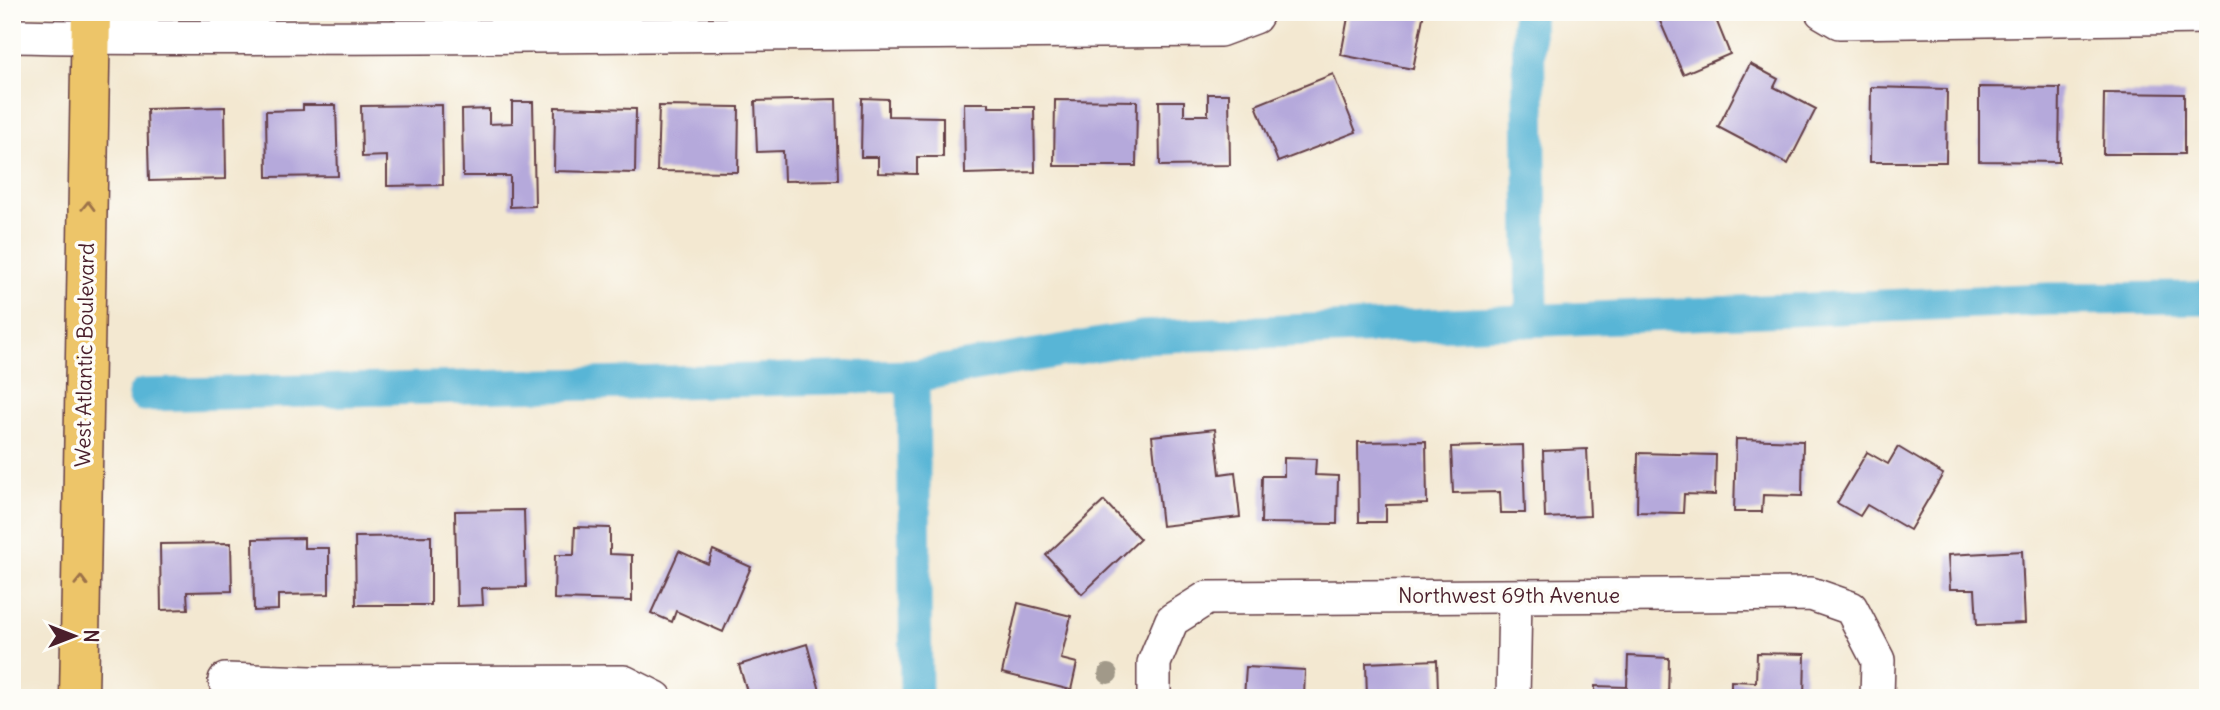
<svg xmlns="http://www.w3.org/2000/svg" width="2220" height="710" viewBox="0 0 2220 710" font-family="Delius,sans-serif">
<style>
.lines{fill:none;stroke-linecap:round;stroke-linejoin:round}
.canal{stroke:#58b5d6;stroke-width:33}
.building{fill:#b5a9db}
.street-casing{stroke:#633d44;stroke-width:36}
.primary-casing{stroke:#633d44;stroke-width:41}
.street{stroke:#fff;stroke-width:33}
.primary{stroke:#edc569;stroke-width:38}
.tree{fill:#a19989}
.oneway{stroke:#9c724a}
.labels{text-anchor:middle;stroke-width:7;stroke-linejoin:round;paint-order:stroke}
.street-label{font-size:21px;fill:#4a1f2b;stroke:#fdfcf7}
</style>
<rect width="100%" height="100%" fill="#fdfcf7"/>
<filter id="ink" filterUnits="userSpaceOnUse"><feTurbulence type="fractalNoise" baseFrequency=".0143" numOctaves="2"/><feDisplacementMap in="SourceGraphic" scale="14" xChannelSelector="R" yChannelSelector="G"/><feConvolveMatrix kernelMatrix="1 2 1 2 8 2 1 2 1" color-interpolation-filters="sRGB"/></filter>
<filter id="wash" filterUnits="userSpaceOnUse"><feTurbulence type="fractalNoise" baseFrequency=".00686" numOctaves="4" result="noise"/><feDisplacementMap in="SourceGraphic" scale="28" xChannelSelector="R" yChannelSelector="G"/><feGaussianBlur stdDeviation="1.57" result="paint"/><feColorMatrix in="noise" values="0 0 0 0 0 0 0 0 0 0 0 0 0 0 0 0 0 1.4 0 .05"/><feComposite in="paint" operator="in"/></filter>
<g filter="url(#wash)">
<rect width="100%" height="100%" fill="#f3e8d1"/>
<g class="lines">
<g class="canal">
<polyline points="1528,12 1532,320"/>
<polyline points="913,376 916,698"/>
<polyline points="144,395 913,376 1142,337 2049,299 2208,298"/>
</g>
</g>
<g id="blocks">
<g class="building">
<polygon points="1349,12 1424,12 1413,69 1341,55"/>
<polygon points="1656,12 1713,12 1730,54 1683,74"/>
<polygon points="1750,64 1778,79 1774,87 1816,109 1788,164 1718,127"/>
<polygon points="1333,74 1356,132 1278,162 1256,105"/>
<polygon points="1871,87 1947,89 1946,162 1870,162"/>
<polygon points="1979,87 2060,88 2059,162 1979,161"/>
<polygon points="2104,93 2184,94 2184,154 2103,154"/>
<polygon points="1208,94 1229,94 1230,165 1160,166 1159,101 1184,101 1184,115 1208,115"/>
<polygon points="862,98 888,99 888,116 943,117 943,157 917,157 917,174 878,173 878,157 861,157"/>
<polygon points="2204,98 2208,98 2208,143 2203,143"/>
<polygon points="836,99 838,180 784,181 783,151 757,152 755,101"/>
<polygon points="1055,100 1137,101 1136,166 1054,166"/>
<polygon points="512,102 533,102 535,206 510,207 510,176 463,176 462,110 489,109 489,124 512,123"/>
<polygon points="964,103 989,103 989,107 1034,107 1035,172 965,174"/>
<polygon points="303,105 336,105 338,176 267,177 266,111 303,110"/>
<polygon points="442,105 443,185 387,186 387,156 362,157 361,106"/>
<polygon points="659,106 739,107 738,172 657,171"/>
<polygon points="225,107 226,179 149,181 147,109"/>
<polygon points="555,107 636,109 635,173 554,171"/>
<polygon points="1215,429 1220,474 1235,472 1240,517 1162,526 1152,436"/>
<polygon points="1736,439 1803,441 1802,496 1763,495 1762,512 1734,512"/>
<polygon points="1426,441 1427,504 1386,505 1386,522 1359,522 1358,442"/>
<polygon points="1523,445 1525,513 1501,513 1500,492 1453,493 1451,447"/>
<polygon points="1898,447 1943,474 1910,530 1867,505 1860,516 1837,503 1867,452 1888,464"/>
<polygon points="1587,449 1590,516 1545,518 1543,451"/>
<polygon points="1638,453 1716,455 1715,495 1684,494 1683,513 1637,512"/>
<polygon points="1284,458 1316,459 1315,475 1338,476 1337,524 1261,523 1262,476 1284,476"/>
<polygon points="1104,501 1140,539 1082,594 1046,555"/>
<polygon points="524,510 526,587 482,588 483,605 457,606 455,511"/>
<polygon points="575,527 610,528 610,554 632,555 632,601 554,599 555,555 574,555"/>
<polygon points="431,536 431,605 356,605 355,537"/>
<polygon points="304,538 304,548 329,548 329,594 278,595 278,610 254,611 253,539"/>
<polygon points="231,543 232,591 187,592 188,609 161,610 160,544"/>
<polygon points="713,550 751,567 723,632 676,611 672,622 651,613 679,551 708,564"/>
<polygon points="2022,551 2025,623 1977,625 1975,589 1950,589 1948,555"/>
<polygon points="1018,603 1071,616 1061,659 1077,663 1071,690 1002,673"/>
<polygon points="807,644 822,698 749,698 739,665"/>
<polygon points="1757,653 1805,654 1804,698 1731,698 1731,681 1756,682"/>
<polygon points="1628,656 1669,658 1668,698 1595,698 1595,686 1627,687"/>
<polygon points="1437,660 1438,692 1427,692 1428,698 1367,698 1366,663"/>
<polygon points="1246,667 1305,670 1304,698 1244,698"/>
</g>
</g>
</g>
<g filter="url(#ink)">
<use href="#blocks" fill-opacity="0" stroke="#633d44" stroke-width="2"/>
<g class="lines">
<defs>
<g id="street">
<polyline points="1822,12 1839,22 2208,17"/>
<path d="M12,36C148,39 283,37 419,37C686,37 953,34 1220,30L1255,17L1258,12"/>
<polyline points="225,680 311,683 624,682 656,698"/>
<polyline points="1154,698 1154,663 1172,620 1207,598 1811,594 1851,608 1878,660 1877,698"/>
<polyline points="1513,698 1515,597"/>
</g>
<polyline id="primary" points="79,698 91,12"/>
</defs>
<use href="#street" class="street-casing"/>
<use href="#primary" class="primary-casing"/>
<use href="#street" class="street"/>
<use href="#primary" class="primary"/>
</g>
<circle class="tree" cx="1108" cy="674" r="10"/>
<defs><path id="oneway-chevron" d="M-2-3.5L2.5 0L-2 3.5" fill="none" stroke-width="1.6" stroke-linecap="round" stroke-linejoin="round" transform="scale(1.75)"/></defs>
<g class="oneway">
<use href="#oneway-chevron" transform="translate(88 206) rotate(-89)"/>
<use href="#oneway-chevron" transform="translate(81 581) rotate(-89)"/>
</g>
</g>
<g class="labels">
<g class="street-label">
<text transform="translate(85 355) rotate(-89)" y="7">West Atlantic Boulevard</text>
<text x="1509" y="603">Northwest 69th Avenue</text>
</g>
</g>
<rect width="2220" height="710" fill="none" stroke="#fdfcf7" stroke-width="42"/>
<g transform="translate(74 636) rotate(90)" stroke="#fdfcf7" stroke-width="5" paint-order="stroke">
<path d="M0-5L12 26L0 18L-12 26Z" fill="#4a1f2b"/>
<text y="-10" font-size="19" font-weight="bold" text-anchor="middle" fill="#4a1f2b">N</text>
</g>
</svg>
